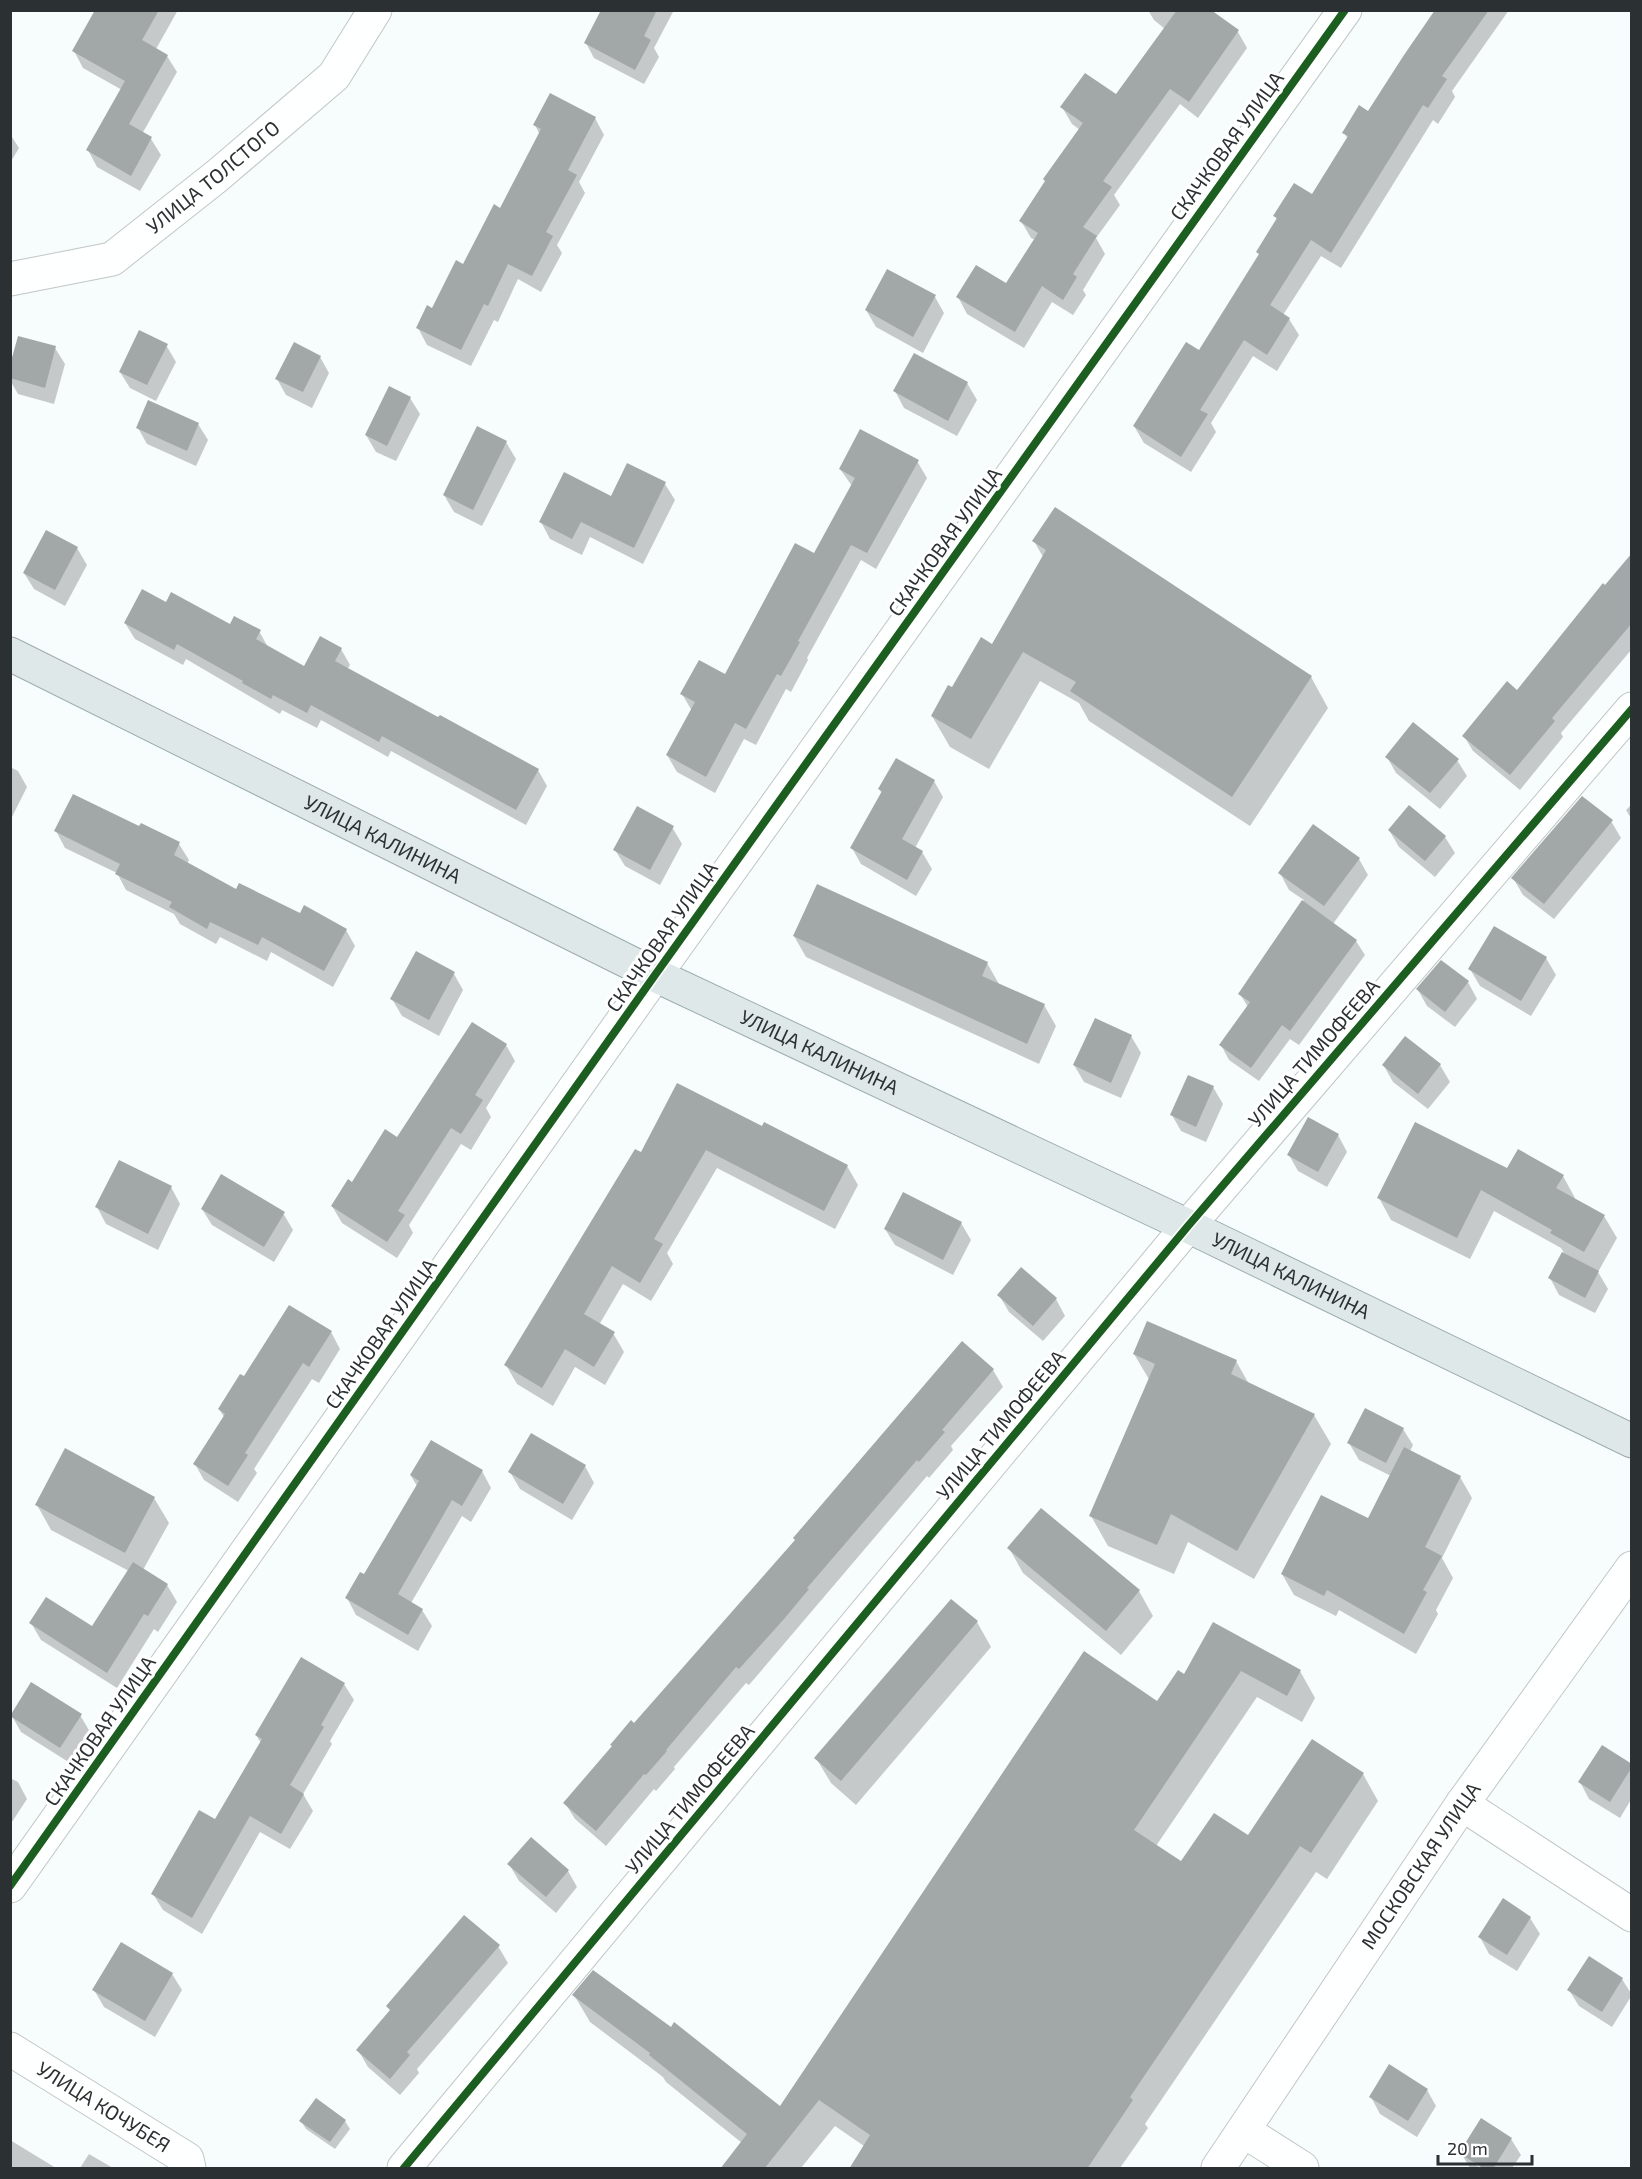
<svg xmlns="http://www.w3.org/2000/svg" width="1642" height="2179" viewBox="0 0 1642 2179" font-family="'Exo 2',sans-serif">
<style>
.shadow{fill:#0003}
.building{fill:#a2a7a8}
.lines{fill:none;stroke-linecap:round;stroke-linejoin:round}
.minor-casing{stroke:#c1c6c6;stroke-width:35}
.major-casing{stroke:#9dacaf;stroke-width:35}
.minor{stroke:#feffff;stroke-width:33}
.major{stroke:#dfe8e9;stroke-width:33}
.cycleway-casing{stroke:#fff;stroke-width:11}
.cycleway{stroke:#1b5e20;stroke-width:8}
.labels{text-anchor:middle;stroke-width:6;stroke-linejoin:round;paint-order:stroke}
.street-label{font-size:20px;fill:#2b3132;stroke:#fff}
</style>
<rect width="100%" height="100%" fill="#f7fcfc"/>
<g class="shadow">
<polygon points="102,10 178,10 156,49 167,56 177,72 142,134 151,139 161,155 140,191 97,167 88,150 122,90 83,68 74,51"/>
<polygon points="603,10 674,10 654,48 659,57 644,84 594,58 586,43"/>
<polygon points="1148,10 1209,10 1238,32 1247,48 1198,118 1180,104 1114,195 1120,205 1096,238 1105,254 1083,290 1086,295 1073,315 1052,302 1024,348 967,314 958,297 1007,285 1035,240 1031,238 1021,221 1080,130 1072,124 1062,107 1116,96 1165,29 1154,20"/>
<polygon points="1438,10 1509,10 1452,91 1455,97 1438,124 1433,120 1341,268 1321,256 1283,315 1289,319 1299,335 1277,371 1253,356 1211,423 1216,432 1191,472 1144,443 1134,426 1199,352 1260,256 1258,252 1277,220 1275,216 1312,196 1348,139 1344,133 1369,113"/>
<polygon points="595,118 604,135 579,182 585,193 557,245 562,253 541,292 518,279 498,322 494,320 471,366 427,345 418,328 433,310 501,210 540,135 535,125"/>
<polygon points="10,134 19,148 10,163"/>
<polygon points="935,297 944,313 923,353 876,327 866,310"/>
<polygon points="166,345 176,362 156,401 130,388 120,372"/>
<polygon points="55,348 65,364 54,404 18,394 10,380 10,371"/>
<polygon points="320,357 329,373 312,408 286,395 277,379"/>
<polygon points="967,383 977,400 957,436 904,408 895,391"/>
<polygon points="410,398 420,414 396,461 376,452 366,435"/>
<polygon points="198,424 208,440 196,466 147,444 138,428"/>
<polygon points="506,442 516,459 482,526 454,512 444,495"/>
<polygon points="917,461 927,478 876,569 861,560 807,658 808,660 791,692 786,689 756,745 744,739 715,793 677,772 667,755 692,711 682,694 725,676 815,555 852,486 840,469"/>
<polygon points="665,484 675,500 643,564 590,537 582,555 550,539 541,522 612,498"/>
<polygon points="1034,541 1311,677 1328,708 1250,826 1089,721 1079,703 1040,681 989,769 950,747 932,716 953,689 993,646 1043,557"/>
<polygon points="77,548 87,565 65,606 34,589 24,573"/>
<polygon points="1632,555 1632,649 1561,733 1563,737 1520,790 1473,751 1464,736 1517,692"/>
<polygon points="167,604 231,626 259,631 269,649 304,668 341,649 350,665 347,670 538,770 547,786 526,825 391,751 388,757 321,720 317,728 282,710 280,714 186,659 183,665 135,639 125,623"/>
<polygon points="1387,757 1457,760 1467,776 1440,809 1396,773"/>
<polygon points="10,767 18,771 27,787 10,821"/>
<polygon points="934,781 943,797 915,848 922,852 932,869 916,896 861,864 852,848 882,794 879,789"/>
<polygon points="1632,804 1632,820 1626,810"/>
<polygon points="1611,821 1621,838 1554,919 1523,895 1513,878"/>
<polygon points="672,827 682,844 660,885 625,866 615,850"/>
<polygon points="1389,830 1445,837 1455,853 1435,877 1399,847"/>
<polygon points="56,831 179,844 189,860 187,864 237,892 346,930 355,946 333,987 271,952 267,961 220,937 216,944 180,924 174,914 126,890 117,873 65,848"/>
<polygon points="1359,859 1368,875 1333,924 1356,941 1365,955 1299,1045 1290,1039 1259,1081 1229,1060 1221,1045 1248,1007 1240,994 1304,900 1289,890 1280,873"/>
<polygon points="1495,928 1546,958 1556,975 1531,1016 1480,986 1470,969"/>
<polygon points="794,936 987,963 999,984 1044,1005 1056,1026 1039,1064 806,957"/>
<polygon points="454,974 463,990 439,1036 402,1016 392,999"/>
<polygon points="1468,982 1477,999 1455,1027 1427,1006 1418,990"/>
<polygon points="1131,1036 1141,1053 1121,1098 1084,1082 1074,1065"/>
<polygon points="1406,1038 1440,1065 1450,1082 1428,1109 1393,1082 1384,1066"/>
<polygon points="506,1045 515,1061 486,1108 491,1117 471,1150 461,1144 409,1225 413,1233 397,1258 342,1223 332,1206 352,1184 398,1139"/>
<polygon points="1213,1087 1223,1104 1206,1142 1181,1131 1172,1115"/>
<polygon points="763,1128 847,1166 858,1185 835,1229 717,1168 667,1253 673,1264 651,1301 623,1284 599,1325 613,1333 624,1352 605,1385 575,1367 553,1406 517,1384 506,1365 641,1154"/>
<polygon points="1338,1135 1347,1152 1327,1187 1298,1171 1289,1155"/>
<polygon points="1508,1170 1563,1176 1575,1198 1574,1200 1604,1216 1617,1238 1598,1272 1608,1289 1595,1313 1559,1295 1550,1278 1564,1253 1561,1248 1494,1211 1470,1259 1391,1220 1379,1198"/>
<polygon points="171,1187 180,1204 158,1250 106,1224 97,1207"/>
<polygon points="903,1194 961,1223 971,1240 953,1275 895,1245 885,1229"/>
<polygon points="202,1209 283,1213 293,1230 274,1262 212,1225"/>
<polygon points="999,1295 1056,1299 1065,1316 1043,1341 1009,1312"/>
<polygon points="331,1332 340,1349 319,1383 312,1379 254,1469 257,1473 238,1502 204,1480 195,1464 224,1417 219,1409 244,1378"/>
<polygon points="962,1344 993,1370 1003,1387 951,1446 953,1450 929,1478 927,1476 749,1685 746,1683 674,1767 675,1769 656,1791 654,1789 606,1846 575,1819 565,1803 796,1541"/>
<polygon points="1134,1354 1236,1361 1249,1384 1314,1415 1331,1444 1254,1579 1188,1542 1174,1574 1108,1546 1091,1516 1150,1381"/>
<polygon points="1403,1429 1413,1445 1410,1451 1460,1477 1472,1498 1442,1558 1453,1578 1436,1610 1438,1614 1416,1654 1339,1610 1336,1616 1294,1595 1282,1574 1368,1520 1391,1476 1359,1460 1349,1443"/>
<polygon points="585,1466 594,1483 572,1520 520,1489 510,1472"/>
<polygon points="482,1471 491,1488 471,1522 462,1516 411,1603 422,1610 432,1626 418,1651 356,1615 347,1598 364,1576 417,1486 411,1476"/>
<polygon points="154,1498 169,1523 143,1570 167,1585 177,1602 158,1632 154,1629 117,1688 41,1640 31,1623 93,1628 129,1571 51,1530 37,1505"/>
<polygon points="1041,1510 1139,1591 1153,1616 1121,1655 1023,1573 1009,1548"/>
<polygon points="952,1601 977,1622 991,1647 856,1805 831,1783 816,1758"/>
<polygon points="1214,1624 1300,1671 1315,1698 1302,1722 1257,1697 1156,1846 1182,1863 1248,1837 1363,1774 1378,1801 1327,1879 1316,1872 1145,2124 1148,2128 1120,2168 850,2168 864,2146 835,2126 801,2168 722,2168 742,2143 666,2082 663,2077 590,2022 574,1995 781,2108 1184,1676"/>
<polygon points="344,1684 354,1700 330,1741 332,1744 303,1794 313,1811 290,1849 260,1832 202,1934 163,1910 153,1894 215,1821 261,1743 256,1735"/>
<polygon points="80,1715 90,1732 70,1763 21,1732 12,1716"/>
<polygon points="1632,1766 1632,1798 1620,1818 1589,1799 1580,1782"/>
<polygon points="10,1778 18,1782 27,1799 10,1825"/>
<polygon points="509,1864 568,1871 577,1887 556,1913 519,1881"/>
<polygon points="1530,1918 1540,1934 1517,1971 1489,1954 1480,1937"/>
<polygon points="498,1946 508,1963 417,2069 419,2073 400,2095 368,2067 358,2050 391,2011"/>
<polygon points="172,1974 182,1990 155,2037 104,2007 94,1990"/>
<polygon points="1622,1979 1632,1995 1612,2027 1579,2006 1569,1990"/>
<polygon points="1427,2090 1436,2106 1417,2137 1380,2114 1371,2097"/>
<polygon points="301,2121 345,2121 350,2129 335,2149 306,2129"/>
<polygon points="1511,2139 1521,2155 1512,2168 1487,2168 1473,2160 1473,2163 1481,2168 1470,2168 1461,2153"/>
<polygon points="10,2140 56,2168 10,2168"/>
<polygon points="89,2154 113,2168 80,2168"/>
</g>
<g class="building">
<polygon points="95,10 159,10 142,40 168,55 129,124 152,137 131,176 86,150 125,81 72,51"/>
<polygon points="601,10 657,10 644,36 651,40 635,70 584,43"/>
<polygon points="1177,10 1211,10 1239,30 1189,102 1170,89 1103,181 1112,187 1083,227 1097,236 1073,274 1077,277 1063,300 1042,286 1015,332 956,297 976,265 1006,283 1038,233 1019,221 1045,181 1043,179 1083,123 1060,107 1085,73 1116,94"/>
<polygon points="1435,10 1489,10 1442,76 1447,79 1428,108 1423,105 1331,253 1311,240 1270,305 1290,318 1267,355 1244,340 1200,410 1208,414 1181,457 1133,426 1186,342 1199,350 1259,254 1256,252 1277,218 1273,216 1294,183 1312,194 1348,136 1342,133 1359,105 1368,111 1404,55"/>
<polygon points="550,93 596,117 568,170 577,175 546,232 553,236 532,276 508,264 488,306 484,304 461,350 416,328 427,305 432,308 456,260 463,264 494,204 500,208 541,129 533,125"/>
<polygon points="887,269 936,295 913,337 865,310"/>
<polygon points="139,330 168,344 147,385 119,372"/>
<polygon points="18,336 56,346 45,388 10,378 10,365"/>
<polygon points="294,342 321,356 303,392 275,379"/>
<polygon points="914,353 968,382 948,421 893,391"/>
<polygon points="389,386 411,397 387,446 365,435"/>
<polygon points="148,400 199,423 187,451 136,428"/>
<polygon points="477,426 507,441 473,510 443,495"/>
<polygon points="860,429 919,460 867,553 851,545 798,641 800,642 781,676 777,674 746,729 735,723 706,777 666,755 695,702 680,694 699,660 725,674 795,543 814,553 855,478 839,469"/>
<polygon points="627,463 666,482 634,548 581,522 572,539 539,522 564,472 611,496"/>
<polygon points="1055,507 1312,676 1232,797 1070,691 1076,682 1023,652 971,739 931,716 948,685 952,687 981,637 992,644 1046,550 1032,541"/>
<polygon points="46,530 78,547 55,590 23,573"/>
<polygon points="1632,553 1632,623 1552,718 1555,721 1510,775 1462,736 1507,681 1517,690 1603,583 1605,585"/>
<polygon points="142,589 166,602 171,592 230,624 234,616 261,630 256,639 304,666 320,636 342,648 335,661 438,717 440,715 539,769 516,810 382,736 379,742 311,705 307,713 273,695 271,699 242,683 243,681 177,644 174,650 124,623"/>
<polygon points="1413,722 1459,759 1430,793 1385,757"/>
<polygon points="896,758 935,780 902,839 923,851 907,880 850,848 882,791 878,789"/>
<polygon points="73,794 139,826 141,823 180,842 174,855 236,889 239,883 300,913 304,905 347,929 324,971 262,937 258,945 210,922 207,929 169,907 172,902 115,874 120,864 54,831"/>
<polygon points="1582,796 1613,820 1544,904 1511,878"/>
<polygon points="1409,805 1446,836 1425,861 1388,830"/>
<polygon points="637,806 674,826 650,870 613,850"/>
<polygon points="1313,824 1360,858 1324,906 1278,873"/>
<polygon points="817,884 988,962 982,976 1045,1004 1027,1044 793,936"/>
<polygon points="1302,900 1357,940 1290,1031 1282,1025 1251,1068 1219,1045 1250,1002 1238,994"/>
<polygon points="1494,926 1547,957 1521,1001 1468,969"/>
<polygon points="416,951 455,972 429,1020 390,999"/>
<polygon points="1441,960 1469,981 1445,1012 1416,989"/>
<polygon points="1095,1018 1132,1035 1111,1083 1073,1065"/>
<polygon points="472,1022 507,1044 475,1095 483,1100 461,1134 451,1128 398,1211 405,1215 387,1242 331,1206 348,1179 352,1182 385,1129 397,1137"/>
<polygon points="1405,1036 1441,1064 1418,1094 1382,1065"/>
<polygon points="1188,1075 1214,1086 1196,1127 1170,1115"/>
<polygon points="677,1083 762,1126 764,1122 848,1165 824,1211 706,1150 654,1239 663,1244 640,1283 612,1266 584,1314 615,1332 594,1367 565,1349 542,1388 504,1365 635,1149 641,1152"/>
<polygon points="1308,1117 1339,1134 1318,1172 1287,1155"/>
<polygon points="1415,1122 1507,1168 1518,1149 1564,1175 1556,1188 1605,1215 1584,1252 1550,1233 1552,1230 1481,1190 1457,1238 1377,1198"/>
<polygon points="119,1160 172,1186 148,1234 95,1207"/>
<polygon points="221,1174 285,1212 264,1247 201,1209"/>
<polygon points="903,1192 962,1222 943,1260 884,1229"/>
<polygon points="1562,1252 1599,1271 1585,1298 1548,1278"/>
<polygon points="1021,1267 1057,1298 1033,1326 997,1295"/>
<polygon points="289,1305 332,1331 309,1367 303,1363 245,1453 248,1455 228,1486 193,1464 225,1414 218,1409 240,1374 244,1376"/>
<polygon points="1147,1321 1237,1360 1231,1374 1315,1414 1237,1551 1171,1514 1157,1545 1089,1516 1155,1364 1133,1354"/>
<polygon points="962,1341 994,1369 942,1430 945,1432 919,1462 917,1460 807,1588 809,1589 784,1619 739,1669 736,1667 666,1750 667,1751 646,1775 644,1774 596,1831 563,1803 612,1746 610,1745 631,1720 634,1723 795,1540 793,1538"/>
<polygon points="1365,1408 1404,1428 1386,1463 1347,1443"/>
<polygon points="531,1433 586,1465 563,1504 508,1472"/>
<polygon points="431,1440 483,1470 462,1506 452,1500 398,1594 423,1609 408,1635 345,1598 360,1572 364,1574 419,1481 410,1475"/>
<polygon points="1404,1447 1461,1476 1425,1547 1442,1556 1423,1590 1427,1592 1404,1634 1327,1590 1324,1596 1281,1574 1321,1495 1368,1518"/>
<polygon points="65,1448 155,1497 125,1553 35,1505"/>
<polygon points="1041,1508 1140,1590 1106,1631 1007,1548"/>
<polygon points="133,1562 168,1584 148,1616 144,1614 107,1673 29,1623 46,1597 92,1626"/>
<polygon points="951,1599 978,1621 841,1781 814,1758"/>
<polygon points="1213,1622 1301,1670 1287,1696 1241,1671 1134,1830 1181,1861 1214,1813 1248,1835 1312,1739 1364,1773 1311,1853 1300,1846 1130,2097 1133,2100 1087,2169 849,2169 870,2135 819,2100 764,2169 720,2169 747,2134 649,2055 650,2053 572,1995 593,1970 671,2027 674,2022 780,2106 1084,1651 1157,1701 1178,1670 1184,1674"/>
<polygon points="301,1657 345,1683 321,1725 324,1727 290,1785 304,1794 281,1834 250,1816 192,1918 151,1894 199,1810 215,1819 262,1739 255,1735"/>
<polygon points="31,1682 82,1714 60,1748 10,1716"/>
<polygon points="1602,1745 1632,1764 1632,1767 1610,1802 1578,1782"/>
<polygon points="531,1837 569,1870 546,1897 507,1864"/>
<polygon points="1503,1898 1531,1917 1507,1955 1478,1937"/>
<polygon points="464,1915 500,1945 407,2052 410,2055 390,2079 356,2050 390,2010 386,2006"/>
<polygon points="121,1942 173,1973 145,2021 92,1990"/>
<polygon points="1589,1956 1623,1978 1602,2012 1567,1990"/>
<polygon points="1389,2064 1428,2089 1408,2121 1369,2097"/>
<polygon points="316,2098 346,2120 330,2142 299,2121"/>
<polygon points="1481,2118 1512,2138 1493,2169 1484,2169 1459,2153"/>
</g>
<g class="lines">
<defs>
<g id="minor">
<path id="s1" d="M10,279L112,259L217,176L334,76L375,10"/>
<polyline points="1462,1804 1632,1915"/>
<polyline points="10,1886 655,975 1345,10"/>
<path id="s2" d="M10,2049L187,2159L189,2168"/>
<polyline points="1244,2131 1302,2168"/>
<polyline points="404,2168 1188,1226 1632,709"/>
<path id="s3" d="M1218,2168L1462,1804L1632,1568"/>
</g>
<g id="major">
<path id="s4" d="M10,654L655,975L1188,1226L1632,1441"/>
</g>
</defs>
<use href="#minor" class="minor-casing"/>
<use href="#major" class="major-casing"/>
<use href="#minor" class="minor"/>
<use href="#major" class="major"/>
<defs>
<g id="cycleway">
<polyline points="10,1886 655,975 1345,10"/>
<polyline points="404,2168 1188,1226 1632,709"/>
</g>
</defs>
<use href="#cycleway" class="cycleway-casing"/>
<use href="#cycleway" class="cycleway"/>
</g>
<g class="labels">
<g class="street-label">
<text transform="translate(1227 146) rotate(-54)" y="7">СКАЧКОВАЯ УЛИЦА</text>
<text dy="7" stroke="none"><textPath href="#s1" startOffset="234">УЛИЦА ТОЛСТОГО</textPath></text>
<text transform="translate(945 542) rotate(-54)" y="7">СКАЧКОВАЯ УЛИЦА</text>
<text dy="7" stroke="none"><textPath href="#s4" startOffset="416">УЛИЦА КАЛИНИНА</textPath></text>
<text transform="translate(662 937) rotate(-55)" y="7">СКАЧКОВАЯ УЛИЦА</text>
<text dy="7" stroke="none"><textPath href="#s4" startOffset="902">УЛИЦА КАЛИНИНА</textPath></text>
<text transform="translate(1314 1053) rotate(-49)" y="7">УЛИЦА ТИМОФЕЕВА</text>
<text dy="7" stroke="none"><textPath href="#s4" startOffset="1424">УЛИЦА КАЛИНИНА</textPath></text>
<text transform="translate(381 1334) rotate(-55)" y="7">СКАЧКОВАЯ УЛИЦА</text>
<text transform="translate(1001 1425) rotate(-50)" y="7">УЛИЦА ТИМОФЕЕВА</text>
<text transform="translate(100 1731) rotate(-55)" y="7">СКАЧКОВАЯ УЛИЦА</text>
<text transform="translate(690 1799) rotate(-50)" y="7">УЛИЦА ТИМОФЕЕВА</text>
<text dy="7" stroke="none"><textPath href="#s3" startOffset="364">МОСКОВСКАЯ УЛИЦА</textPath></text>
<text dy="7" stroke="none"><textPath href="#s2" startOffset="110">УЛИЦА КОЧУБЕЯ</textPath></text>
</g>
</g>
<rect width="1642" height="2179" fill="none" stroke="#2b3132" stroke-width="24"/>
<path d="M1438 2155v9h94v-9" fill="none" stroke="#2b3132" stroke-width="3"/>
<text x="1447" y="2155" font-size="18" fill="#2b3132" stroke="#ffffff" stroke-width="4.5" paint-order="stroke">20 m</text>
</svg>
